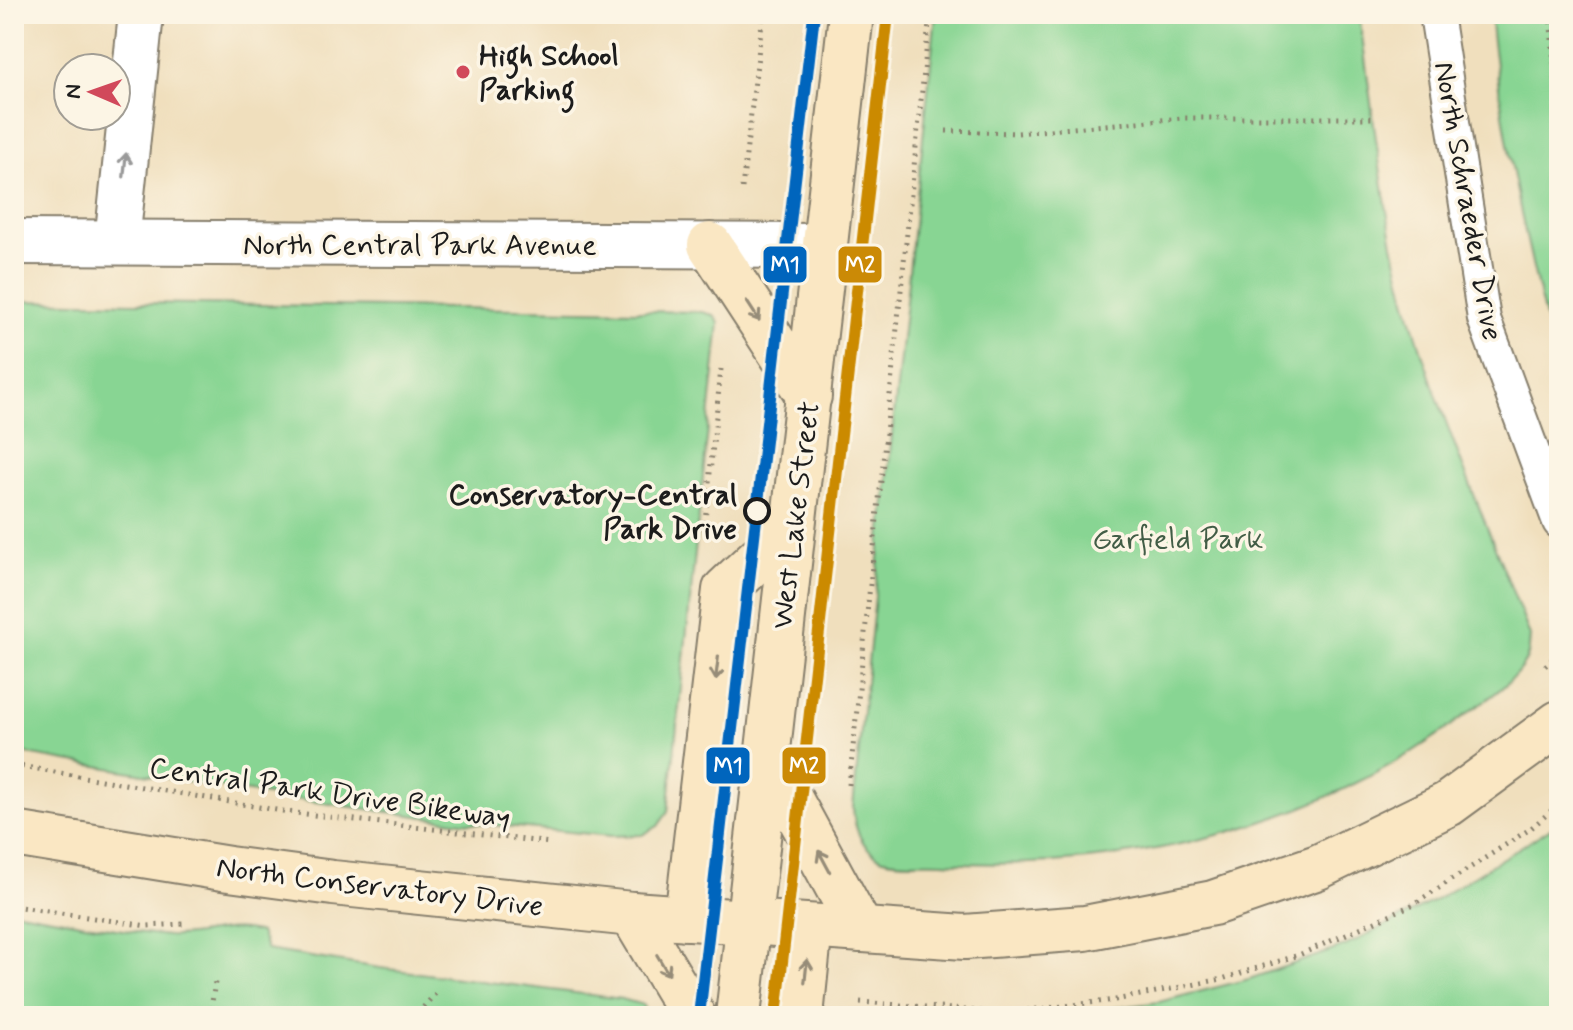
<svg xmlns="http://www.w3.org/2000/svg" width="1573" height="1030" viewBox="0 0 1573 1030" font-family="Mynerve,sans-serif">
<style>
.green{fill:#88d593;stroke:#527858;stroke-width:2}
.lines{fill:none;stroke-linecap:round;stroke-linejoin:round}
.lane-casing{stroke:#867e6c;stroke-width:36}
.street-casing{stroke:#867e6c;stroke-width:48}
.secondary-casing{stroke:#867e6c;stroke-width:48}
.path{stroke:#867e6c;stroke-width:5;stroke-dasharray:2 6;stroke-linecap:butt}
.lane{stroke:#fff;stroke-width:32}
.street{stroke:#fff;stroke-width:44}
.secondary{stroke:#fae7c3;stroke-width:44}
.metro-1-casing{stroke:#fcf5e5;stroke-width:18}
.metro-2-casing{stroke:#fcf5e5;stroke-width:18}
.metro-1{stroke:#0065bd;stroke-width:12}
.metro-2{stroke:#cb8a06;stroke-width:12}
.oneway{stroke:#999}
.oneway2{stroke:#968c78}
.poi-dot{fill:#d1495b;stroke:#fcf5e5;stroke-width:3}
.stop-dot{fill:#fcf5e5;stroke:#1c1c1c;stroke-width:4}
.labels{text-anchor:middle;stroke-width:7;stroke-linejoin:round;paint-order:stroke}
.poi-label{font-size:30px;font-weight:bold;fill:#1c1c1c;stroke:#fcf5e5;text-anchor:start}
.street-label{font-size:30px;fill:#1c1c1c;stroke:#fcf5e5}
.stop-label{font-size:30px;font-weight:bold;fill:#1c1c1c;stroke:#fcf5e5;text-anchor:end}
.park-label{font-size:30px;fill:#425d46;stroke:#fcf5e5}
.line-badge{stroke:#fcf5e5;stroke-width:3}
.badge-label{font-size:22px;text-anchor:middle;font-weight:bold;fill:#fff}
</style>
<rect width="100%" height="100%" fill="#fcf5e5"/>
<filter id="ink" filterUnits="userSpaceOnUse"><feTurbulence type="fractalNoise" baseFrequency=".0125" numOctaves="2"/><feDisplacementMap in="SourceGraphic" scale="16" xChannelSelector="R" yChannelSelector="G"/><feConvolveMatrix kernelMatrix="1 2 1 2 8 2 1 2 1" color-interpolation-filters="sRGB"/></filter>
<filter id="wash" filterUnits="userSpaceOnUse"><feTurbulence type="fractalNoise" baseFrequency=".006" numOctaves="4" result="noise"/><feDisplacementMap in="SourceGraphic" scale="32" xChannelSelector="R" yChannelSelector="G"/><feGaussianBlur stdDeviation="1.8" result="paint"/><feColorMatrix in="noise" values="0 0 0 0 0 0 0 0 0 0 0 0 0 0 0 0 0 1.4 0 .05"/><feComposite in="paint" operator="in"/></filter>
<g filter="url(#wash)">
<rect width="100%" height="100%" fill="#f0dfbd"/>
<g class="green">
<path d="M936,14H1359C1370,90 1378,168 1393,244C1420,376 1482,510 1530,636C1529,643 1530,653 1526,660C1513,684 1485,700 1464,716C1317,829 1123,873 941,862C926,861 894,864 881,858C861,848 854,828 853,807Z"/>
<path d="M1490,14H1559V371C1527,253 1502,135 1490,14Z"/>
<polygon points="14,301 702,312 714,315 719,323 668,812 658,826 642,835 612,836 461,822 273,796 14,752"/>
<polygon points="1559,823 1559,1016 1055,1016 1159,1002 1249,979 1345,946 1434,901"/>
<path d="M14,911C65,920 116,931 168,936C200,938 229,923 260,933L267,950L380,968L622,999L643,1005L646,1016H14Z"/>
</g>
</g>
<g filter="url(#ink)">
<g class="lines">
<defs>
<polyline id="lane" points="1436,14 1484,319 1559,522"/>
<g id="street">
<polyline points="14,242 825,246"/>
<polyline points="117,242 141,14"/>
</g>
<g id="secondary">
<polyline points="710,245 809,396"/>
<polyline points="767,757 861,930"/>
<polyline points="14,834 229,869 333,883 632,914 965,937 1085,928 1213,903 1318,867 1448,804 1559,723"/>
<polyline points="632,914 693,1016"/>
<polyline points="687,918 725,590 793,526"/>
<polyline points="738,1016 851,14"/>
<polyline points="801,1016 810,927"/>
</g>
</defs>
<use href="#lane" class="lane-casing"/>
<use href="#street" class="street-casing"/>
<use href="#secondary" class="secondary-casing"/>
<g class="path">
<polyline points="1550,14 1559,125"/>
<polyline points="946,131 1017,133 1183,118 1374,118"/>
<polyline points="742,188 763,14"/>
<polyline points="704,530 721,369"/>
<polyline points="1545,666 1559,653"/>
<polyline points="14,765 288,812 551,843"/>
<polyline points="849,785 930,14"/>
<polyline points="14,906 147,926 183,924"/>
<polyline points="860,1002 1004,1013 1115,1000 1222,979 1299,955 1414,904 1530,829 1559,804"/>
<polyline points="418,1013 436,993"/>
<polyline points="210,1016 215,982"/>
</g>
<use href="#lane" class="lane"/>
<use href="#street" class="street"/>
<use href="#secondary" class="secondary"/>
<defs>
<polyline id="metro-1" points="699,1016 814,14"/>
<polyline id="metro-2" points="776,1016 888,14"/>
</defs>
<use href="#metro-1" class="metro-1-casing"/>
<use href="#metro-2" class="metro-2-casing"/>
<use href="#metro-1" class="metro-1"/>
<use href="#metro-2" class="metro-2"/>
</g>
<defs><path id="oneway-shaft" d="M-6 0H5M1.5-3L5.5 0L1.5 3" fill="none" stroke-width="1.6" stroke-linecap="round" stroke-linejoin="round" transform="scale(2)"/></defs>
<use class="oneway" href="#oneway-shaft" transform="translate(125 165) rotate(-84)"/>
<g class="oneway2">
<use href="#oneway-shaft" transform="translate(753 311) rotate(57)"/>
<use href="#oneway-shaft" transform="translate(717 668) rotate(97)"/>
<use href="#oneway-shaft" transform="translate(824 861) rotate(-118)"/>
<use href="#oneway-shaft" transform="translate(663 965) rotate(59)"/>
<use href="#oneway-shaft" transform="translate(806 971) rotate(-84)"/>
</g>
</g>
<circle class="poi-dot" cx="463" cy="72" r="8"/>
<circle class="stop-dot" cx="757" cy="511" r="12"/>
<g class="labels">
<g class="poi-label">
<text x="479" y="65">High School<tspan x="479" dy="34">Parking</tspan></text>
</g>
<g class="street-label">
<text transform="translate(1469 201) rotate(80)" y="10">North Schraeder Drive</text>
<text x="420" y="254">North Central Park Avenue</text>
<text transform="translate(795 515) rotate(-83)" y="10">West Lake Street</text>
<text transform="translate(330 792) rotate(8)" y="10">Central Park Drive Bikeway</text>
<text transform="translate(380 886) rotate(7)" y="10">North Conservatory Drive</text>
</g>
<g class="stop-label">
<text x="737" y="504">Conservatory-Central<tspan x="737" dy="34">Park Drive</tspan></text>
</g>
<g class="park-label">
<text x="1178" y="548">Garfield Park</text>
</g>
</g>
<g class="line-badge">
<rect x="762" y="245" width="46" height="39" rx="8" fill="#0065bd"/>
<rect x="837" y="245" width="46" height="39" rx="8" fill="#cb8a06"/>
<rect x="705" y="746" width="46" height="39" rx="8" fill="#0065bd"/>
<rect x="781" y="746" width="46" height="39" rx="8" fill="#cb8a06"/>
</g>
<g class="badge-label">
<text x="785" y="272">M1</text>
<text x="860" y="272">M2</text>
<text x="728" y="773">M1</text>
<text x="804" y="773">M2</text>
</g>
<rect width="1573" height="1030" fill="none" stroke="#fcf5e5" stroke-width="48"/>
<g transform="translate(92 92) rotate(272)"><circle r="38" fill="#fcf5e5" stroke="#a29e95" stroke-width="2"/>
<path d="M0-6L14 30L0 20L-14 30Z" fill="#d1495b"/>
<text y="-12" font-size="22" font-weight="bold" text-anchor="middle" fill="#1c1c1c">N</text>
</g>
</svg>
